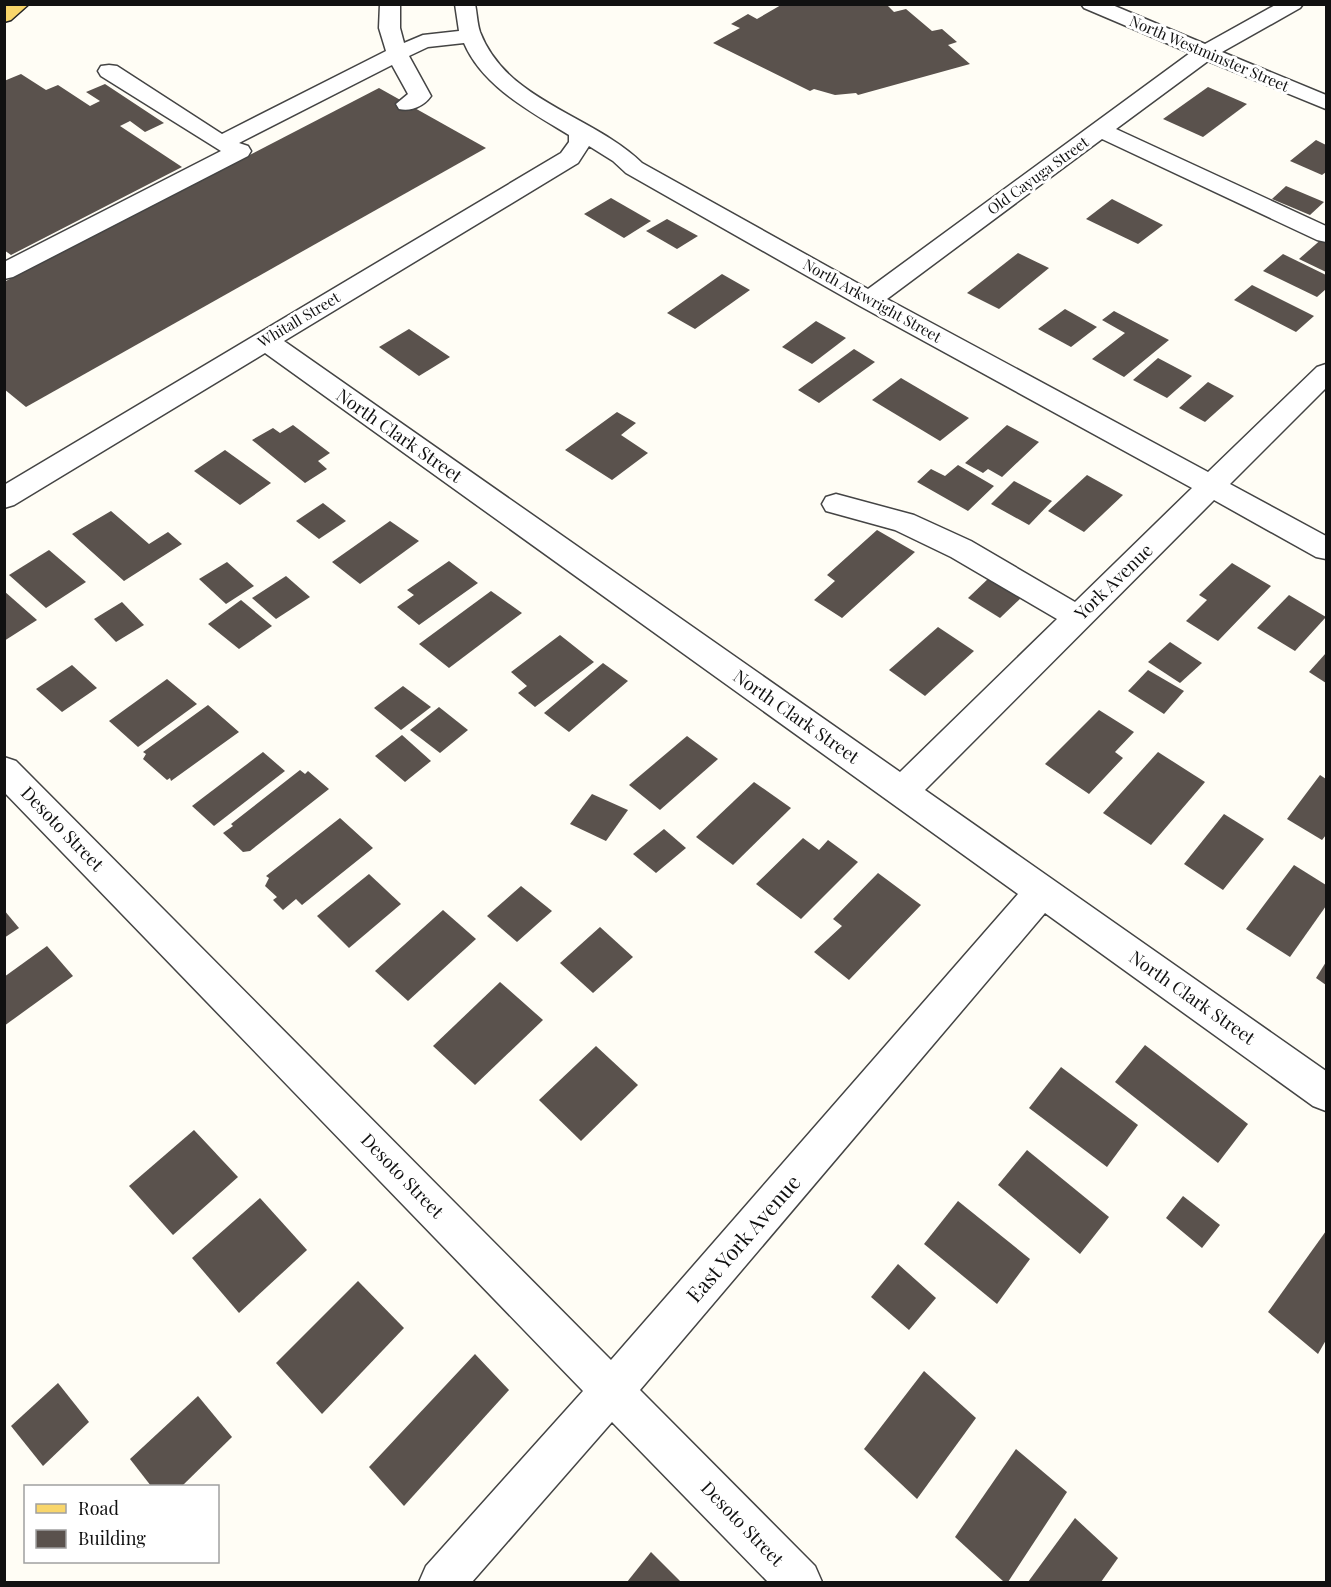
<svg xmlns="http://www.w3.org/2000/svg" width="1331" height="1587" viewBox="0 0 1331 1587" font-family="'Playfair Display',serif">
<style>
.building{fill:#5a524d}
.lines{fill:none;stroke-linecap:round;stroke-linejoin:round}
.minor-casing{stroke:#444;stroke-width:3}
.major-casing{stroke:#222;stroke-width:3}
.minor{fill:#fff;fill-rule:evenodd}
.major{fill:#f9d66b;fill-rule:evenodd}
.labels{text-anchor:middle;stroke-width:6;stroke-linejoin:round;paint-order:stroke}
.far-street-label{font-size:15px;fill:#111;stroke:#fff}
.street-label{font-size:18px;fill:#111;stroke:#fff}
.near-street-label{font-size:21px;fill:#111;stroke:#fff}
</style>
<rect width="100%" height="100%" fill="#fffdf5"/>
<g class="building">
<polygon points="886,4 894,12 906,9 932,31 942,29 957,42 948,45 970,64 858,95 856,93 835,95 814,89 810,91 713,43 740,28 731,24 748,14 757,19 781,5"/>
<polygon points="21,74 46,90 58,85 90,106 100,101 86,92 105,84 164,123 145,132 130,121 120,126 182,167 11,255 4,250 4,81"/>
<polygon points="1208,87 1247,104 1203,137 1163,119"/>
<polygon points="379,88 486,148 26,407 4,389 4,282"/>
<polygon points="1316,140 1326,145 1326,172 1322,175 1290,161"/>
<polygon points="1286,186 1324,202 1310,215 1272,199"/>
<polygon points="611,198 651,221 624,238 584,214"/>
<polygon points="1112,199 1163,225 1138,244 1086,219"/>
<polygon points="667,219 698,236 677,249 646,231"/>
<polygon points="1324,237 1326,239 1326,272 1299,259"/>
<polygon points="1018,253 1049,268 999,309 967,293"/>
<polygon points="1283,254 1326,275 1326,289 1317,297 1263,271"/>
<polygon points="722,274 750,290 695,329 667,313"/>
<polygon points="1252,285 1314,316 1296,332 1234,300"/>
<polygon points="1065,309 1097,327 1071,347 1038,329"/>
<polygon points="1114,311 1169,340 1124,377 1092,359 1125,333 1102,320"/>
<polygon points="816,321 846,338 812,364 782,347"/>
<polygon points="409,329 450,357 419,376 379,347"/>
<polygon points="854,349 875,362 819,403 798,390"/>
<polygon points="1158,358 1192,376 1167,398 1133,380"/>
<polygon points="901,378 969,418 940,441 872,400"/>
<polygon points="1208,382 1234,396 1205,422 1179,408"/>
<polygon points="617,412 636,423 621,435 648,453 612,480 565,450"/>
<polygon points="293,425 330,453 318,461 327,469 305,483 252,440 273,428 280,433"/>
<polygon points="1007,425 1039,442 1002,477 988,469 983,473 965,463"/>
<polygon points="225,450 271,483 240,505 194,471"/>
<polygon points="958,465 994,486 968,511 917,482 931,469 945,476"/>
<polygon points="1087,475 1123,495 1084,532 1048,511"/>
<polygon points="1014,481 1052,501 1029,525 991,504"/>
<polygon points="323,503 346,521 319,539 296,521"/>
<polygon points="111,511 149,544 168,532 182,544 124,581 72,534"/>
<polygon points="390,521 419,541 360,584 332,562"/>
<polygon points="877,530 915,552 842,618 814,600 835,581 827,575"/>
<polygon points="49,550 86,582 46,608 9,575"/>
<polygon points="449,561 478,583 419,625 397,607 414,595 407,590"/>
<polygon points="227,562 254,586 226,604 199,579"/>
<polygon points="1232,563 1271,586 1218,641 1186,621 1207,600 1199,595"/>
<polygon points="286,576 310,597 276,619 252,598"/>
<polygon points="991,576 1023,596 1000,618 968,598"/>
<polygon points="4,591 37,620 4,641"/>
<polygon points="491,591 522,613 449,668 419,644"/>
<polygon points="1289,595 1326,617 1295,651 1257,628"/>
<polygon points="241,600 272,626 239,649 208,624"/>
<polygon points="122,602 144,625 116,642 94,619"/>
<polygon points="938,627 974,651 925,696 889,670"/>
<polygon points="560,635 594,662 535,707 518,693 527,686 511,672"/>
<polygon points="1170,642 1202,663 1180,683 1148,662"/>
<polygon points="1326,653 1326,683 1309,672"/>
<polygon points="603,663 628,681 569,732 544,713"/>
<polygon points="72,665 97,688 62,712 36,689"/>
<polygon points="1148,670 1184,691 1164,714 1128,691"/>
<polygon points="167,679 197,704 138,747 109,721"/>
<polygon points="403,686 431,707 401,730 374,708"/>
<polygon points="208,705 239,732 171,781 170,778 167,780 143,759 146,754 143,752"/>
<polygon points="439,707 468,730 440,753 410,730"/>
<polygon points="1099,710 1134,732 1115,752 1123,758 1089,794 1045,764"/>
<polygon points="402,735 431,761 405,782 375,756"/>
<polygon points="687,736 718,759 660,810 629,785"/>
<polygon points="263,752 285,771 214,826 192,806"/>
<polygon points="1158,752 1205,782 1151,845 1103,813"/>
<polygon points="300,770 305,774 308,771 329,789 250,851 243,852 223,833 233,826 231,824"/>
<polygon points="1320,775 1326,779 1326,835 1322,840 1287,819"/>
<polygon points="754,782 791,808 733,865 696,837"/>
<polygon points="592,794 628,810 606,841 570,824"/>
<polygon points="1224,814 1264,839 1223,890 1184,864"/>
<polygon points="340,818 373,848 302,905 296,899 283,910 273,900 277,897 265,886 269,878 266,876"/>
<polygon points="664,829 686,848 656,873 633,854"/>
<polygon points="803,838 819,850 828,840 858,862 801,919 756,884"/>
<polygon points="1294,865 1326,885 1326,906 1290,957 1246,929"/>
<polygon points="878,873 921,905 849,980 814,952 842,926 833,919"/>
<polygon points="369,874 401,904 349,948 317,916"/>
<polygon points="521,886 552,911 517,942 487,916"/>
<polygon points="4,910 19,928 4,938"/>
<polygon points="443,910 476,939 408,1001 375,971"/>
<polygon points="600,927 633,957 593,993 560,963"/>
<polygon points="47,946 73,976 4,1026 4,977"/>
<polygon points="1326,962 1326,985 1316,978"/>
<polygon points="500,982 543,1020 475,1085 433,1046"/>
<polygon points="1145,1045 1248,1124 1218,1163 1115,1082"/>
<polygon points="596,1046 638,1085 581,1141 539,1100"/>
<polygon points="1061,1067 1138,1125 1107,1167 1029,1108"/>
<polygon points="194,1130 238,1177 173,1235 129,1186"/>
<polygon points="1027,1150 1109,1217 1080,1254 998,1185"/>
<polygon points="1183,1196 1220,1225 1202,1248 1166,1218"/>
<polygon points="260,1198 307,1250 239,1313 192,1258"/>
<polygon points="958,1201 1030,1259 997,1304 924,1244"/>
<polygon points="1326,1231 1326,1340 1318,1354 1268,1312"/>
<polygon points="898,1264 936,1298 909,1330 871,1297"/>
<polygon points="358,1281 404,1328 322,1414 276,1363"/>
<polygon points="475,1354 509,1390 404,1506 369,1467"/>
<polygon points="924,1371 976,1418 917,1499 864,1449"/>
<polygon points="58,1383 89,1422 43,1466 11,1426"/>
<polygon points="198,1396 232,1437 182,1486 151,1486 130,1459"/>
<polygon points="1016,1449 1067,1492 1008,1582 1004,1582 955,1537"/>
<polygon points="1075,1518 1118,1558 1101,1582 1028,1582"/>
<polygon points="651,1552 681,1582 627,1582"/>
</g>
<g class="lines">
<defs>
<path id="minor" d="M380,4H400V28L404,43L423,35L459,31L455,4H475C477,13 477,23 480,32C507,102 593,115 642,163L868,289L1190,53L1084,8L1081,4H1110L1205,44L1277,4H1303L1300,8L1222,52L1326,95V109L1208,61L1116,129L1326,226V242L1317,240L1102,139L887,299L1208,472L1317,367L1326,364V388L1230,484L1326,536V559L1316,557L1214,500L925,790L1326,1071V1111L1313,1106L1045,913L640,1390L815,1566L822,1582H768L612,1422L472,1582H419L426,1566L583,1391L4,792V757L16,761L611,1360L1018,894L265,353L14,505L4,508V485L561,153L569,142V135C531,112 482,86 464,43L428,47L409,56L431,96C424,106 411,112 399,109L396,104L408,94L392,65L239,143L248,146L251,151L248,156L13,277L4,279V262L221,151L101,76L98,71L101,66L109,65L117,66L222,134L386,51L379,28ZM589,146L613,161L626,173L860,306L1192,488L1075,602L971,541L914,515L836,494L826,497L822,504L826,511L895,530L951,557L1057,619L900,772L284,341L578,163Z"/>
<polygon id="major" points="6,4 29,4 11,20 4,22"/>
</defs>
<use href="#minor" class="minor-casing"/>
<use href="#major" class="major-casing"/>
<use href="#minor" class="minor"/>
<use href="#major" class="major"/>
</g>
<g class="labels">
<g class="far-street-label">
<text transform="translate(1209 54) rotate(23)" y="5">North Westminster Street</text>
<text transform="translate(1038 176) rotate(-36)" y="5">Old Cayuga Street</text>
<text transform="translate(872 301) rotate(29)" y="5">North Arkwright Street</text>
<text transform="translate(299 320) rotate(-31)" y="5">Whitall Street</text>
</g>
<g class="street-label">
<text transform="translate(399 436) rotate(35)" y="6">North Clark Street</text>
<text transform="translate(1114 582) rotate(-44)" y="6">York Avenue</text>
<text transform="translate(796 717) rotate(35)" y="6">North Clark Street</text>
<text transform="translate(62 829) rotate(46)" y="6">Desoto Street</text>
<text transform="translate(1192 998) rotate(35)" y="6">North Clark Street</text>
<text transform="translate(402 1176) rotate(46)" y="6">Desoto Street</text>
<text transform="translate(742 1524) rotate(46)" y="6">Desoto Street</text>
</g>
<g class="near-street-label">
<text transform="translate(744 1239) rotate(-49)" y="7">East York Avenue</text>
</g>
</g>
<rect width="1331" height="1587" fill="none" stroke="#111111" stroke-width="12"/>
<rect x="24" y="1485" width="195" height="78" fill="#ffffff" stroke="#a0a0a0" stroke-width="1.5"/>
<rect x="36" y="1504" width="30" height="9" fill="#f9d66b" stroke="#a0a0a0" stroke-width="1.5"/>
<text x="78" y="1515" font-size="18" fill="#111111">Road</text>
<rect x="36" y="1530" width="30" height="18" fill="#5a524d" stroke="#a0a0a0" stroke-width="1.5"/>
<text x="78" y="1545" font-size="18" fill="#111111">Building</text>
</svg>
